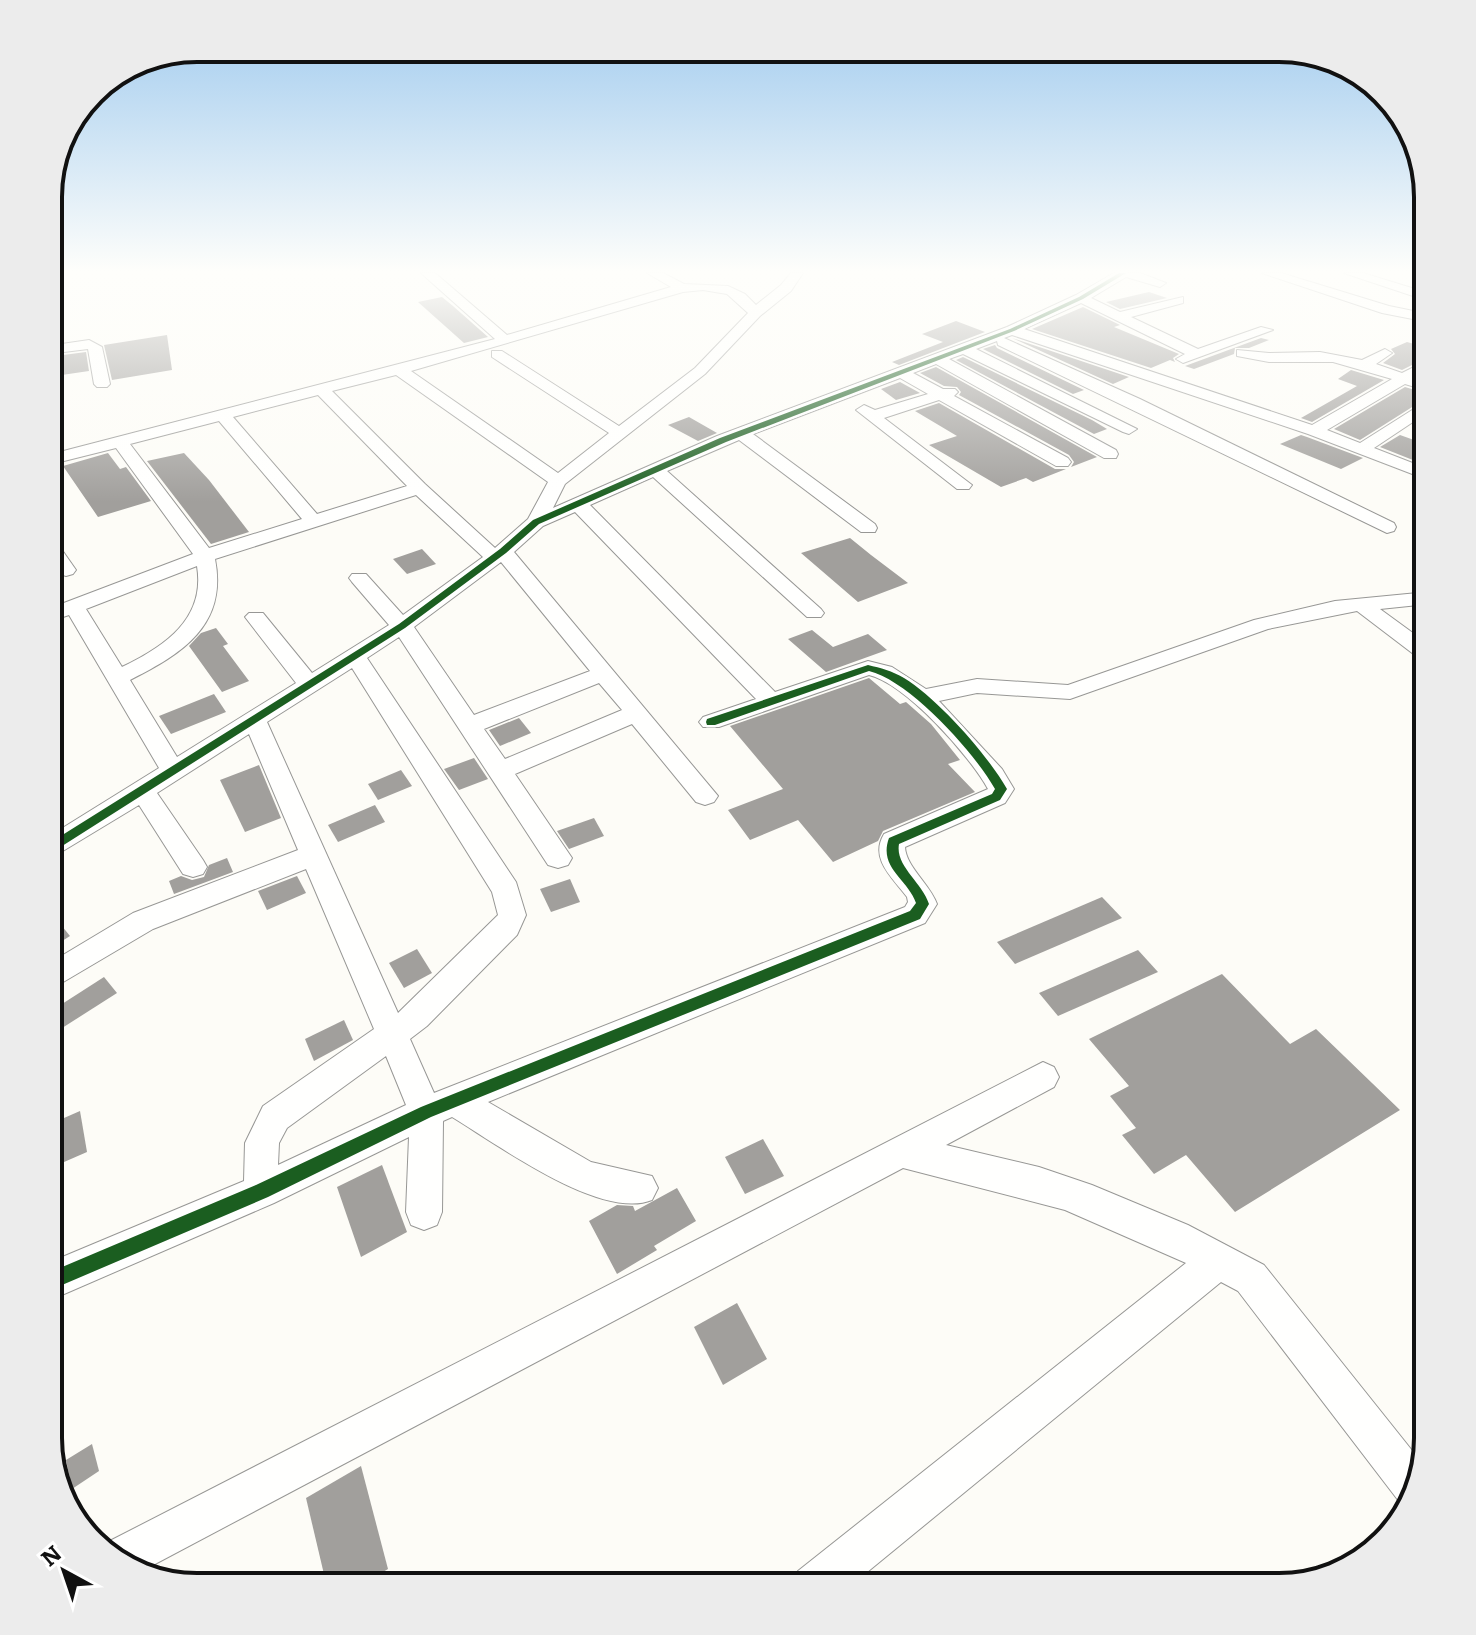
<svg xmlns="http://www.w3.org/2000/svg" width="1476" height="1635" viewBox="0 0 1476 1635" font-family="Literata,serif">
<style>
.building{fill:#a19f9c}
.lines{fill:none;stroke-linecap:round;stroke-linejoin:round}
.minor-casing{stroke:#979795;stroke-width:2}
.minor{fill:#fffffe;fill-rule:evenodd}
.cycleway-casing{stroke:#fff;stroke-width:5}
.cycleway{fill:#1b5e20;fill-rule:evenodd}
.rim{fill:none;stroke:#111;stroke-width:4}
</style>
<rect width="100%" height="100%" fill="#fdfcf7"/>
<g class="building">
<polygon points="1149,292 1167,298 1120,309 1106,302"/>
<polygon points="442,297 453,306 488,337 464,343 418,302"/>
<polygon points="1083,307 1120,325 1114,327 1179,354 1173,358 1175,362 1170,360 1151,368 1032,329"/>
<polygon points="956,321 985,332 899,365 892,362 943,342 922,334"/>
<polygon points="167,335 172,370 112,380 104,345"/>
<polygon points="1012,338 1129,377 1113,384"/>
<polygon points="1261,338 1269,340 1249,348 1235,348 1234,354 1194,369 1185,366"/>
<polygon points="1407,342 1428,348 1428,357 1402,370 1383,363 1395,354 1391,349"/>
<polygon points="995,345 997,348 1084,390 1073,394 983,349"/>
<polygon points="86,352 89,371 48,377 48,357"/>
<polygon points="963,357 1092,420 1107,429 1094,434 956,360"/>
<polygon points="936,367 1097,457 1071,467 1074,462 1069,455 959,395 961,392 957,387 944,386 920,373"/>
<polygon points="1351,370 1384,380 1312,422 1301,418 1357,386 1338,379"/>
<polygon points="900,382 920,393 896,400 881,389"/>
<polygon points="1405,387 1428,394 1428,397 1360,440 1334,429"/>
<polygon points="939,403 1055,469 1066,469 1033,482 1026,478 1001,487 929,445 957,436 915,411"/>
<polygon points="689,417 717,433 698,441 668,425"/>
<polygon points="1301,435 1307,437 1363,458 1341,469 1280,444"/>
<polygon points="1400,435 1428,445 1428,466 1380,447"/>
<polygon points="108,453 120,469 126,467 151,501 98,517 63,466"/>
<polygon points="184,453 209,480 249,532 211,544 147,461"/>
<polygon points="850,538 871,555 908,583 858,602 801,553"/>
<polygon points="422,549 436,564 407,574 393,559"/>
<polygon points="216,628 228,644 223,646 249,681 222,692 189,646 201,633"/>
<polygon points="812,630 833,647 868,634 887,650 826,672 788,639"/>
<polygon points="869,678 900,704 906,702 931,724 960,760 948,764 975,792 883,831 878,841 833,862 798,820 750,840 728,810 783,789 730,726"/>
<polygon points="214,694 226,712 171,734 159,716"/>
<polygon points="519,718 531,733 500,746 489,730"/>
<polygon points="474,758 488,779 459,790 444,769"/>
<polygon points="259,765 281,818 245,832 220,780"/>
<polygon points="401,770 412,786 378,800 368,784"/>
<polygon points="375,805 385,822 338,842 328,825"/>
<polygon points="594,818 604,836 569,849 557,831"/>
<polygon points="227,858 233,872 174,894 169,881 181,876 192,880 204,877 209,865"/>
<polygon points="297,876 306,893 267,910 258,891"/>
<polygon points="570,879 580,902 551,912 540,889"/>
<polygon points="1102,897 1122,918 1015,964 997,942"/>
<polygon points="48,909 70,936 48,950"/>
<polygon points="417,949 432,973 404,988 389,963"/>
<polygon points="1138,950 1158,972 1058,1016 1039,993"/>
<polygon points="1222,974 1290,1044 1316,1029 1400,1110 1235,1212 1186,1155 1154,1174 1122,1135 1136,1128 1110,1096 1129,1086 1089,1039"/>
<polygon points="104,977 117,993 48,1037 48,1013"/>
<polygon points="344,1020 353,1040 314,1061 305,1039"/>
<polygon points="80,1111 87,1152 48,1169 48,1125"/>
<polygon points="763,1139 784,1176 745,1194 725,1157"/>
<polygon points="382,1165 407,1232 361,1257 337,1187"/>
<polygon points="677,1188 696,1221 654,1246 657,1250 617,1274 589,1221 617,1205 633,1206 635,1211"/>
<polygon points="737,1303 767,1359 723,1385 694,1327"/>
<polygon points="92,1444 99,1471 72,1489 66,1460"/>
<polygon points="361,1466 388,1569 359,1587 327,1587 306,1498"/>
</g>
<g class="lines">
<defs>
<g id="minor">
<path d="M421,273H435L507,335L671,287L647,273H663L684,284L728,286L745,294L756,305L781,285L791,273H803L791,291L760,316L705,374L565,484L553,508L717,436L1007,327L1076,295L1114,273H1140L1166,283L1160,287L1126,277L1091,298L1120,312L1183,297V303L1131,317L1198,349L1261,327L1273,330L1183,363L1176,359L1185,354L1081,303L1024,329L1312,425L1392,379L1333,362H1269L1237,356V350L1269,353L1320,352L1362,360L1385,349L1392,353L1376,364L1402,373L1428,360V370L1416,377L1428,381V391L1405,384L1327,430L1360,443L1428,400V412L1374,448L1428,469V480L1308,434L1012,335L1004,338L1140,399L1394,523L1396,527L1394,531L1387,533L998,345L997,341L976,349L1137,429L1129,434L1123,432L963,354L949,359L1116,450L1118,454L1116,458H1104L936,364L913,373L943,389H955L958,392L954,396L1068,458L1071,462L1068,466H1056L939,400L884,418L972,485L969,489H957L856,410L864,405L875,410L928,394L900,378L753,434L875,524L877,528L875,532H861L739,440L667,471L821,609L824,613L821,617H807L653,477L590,505L775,692L868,661L892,667L926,689L977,679L1068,685L1254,620L1335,601L1428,592V604L1380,609L1428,644V661L1420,659L1357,611L1268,629L1070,699L977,693L939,701L1002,769L1014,789L1005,803L905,847C906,867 930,884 937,904L925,923L488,1102L591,1162L652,1176L658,1188L652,1200C601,1221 497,1144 452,1117L443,1121L442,1212L437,1225L424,1230L411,1225L406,1212L409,1137L274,1203L48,1301V1263L244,1181L245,1143L263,1106L374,1029L306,869L153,929L48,991V964L133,913L298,850L249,734L157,793L203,860L207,867L203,874L193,877L183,874L139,805L48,860V837L159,768L69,615L48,622V609L193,554L116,448L48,465V455L495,339ZM703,290L727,294L748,313L695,368L619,426L502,351H492V357L609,433L558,473L411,371L683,292ZM396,375L548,482L528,519L495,548L425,484L332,391ZM318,395L407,486L317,514L233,417ZM219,421L302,519L209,548L130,444ZM416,495L483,557L403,615L366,574H352L349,578L352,582L389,625L312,673L263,613H249L245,617L296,683L177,757L130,680C182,654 228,625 215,559ZM575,512L756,699L703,717L699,722L703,727H719L869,675C906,684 970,756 988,789L884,834C869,859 893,878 907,897L908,902L905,907L434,1093L410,1039L427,1026L517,935L526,915L516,882L367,658L399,637L548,865L558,868L568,865L572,858L515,774L632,724L696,802L705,805L714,802L718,796L514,552L543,526ZM501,562L590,671L474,715L414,627ZM197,566C206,619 164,647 122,667L86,609ZM352,668L492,892L498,915L398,1013L267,722ZM599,683L622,710L505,759L484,729ZM386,1056L406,1105L278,1165L279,1143L287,1128Z"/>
<polygon points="1262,273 1281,273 1389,306 1428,314 1428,322 1382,313"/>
<polygon points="1344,273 1363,273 1428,293 1428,301"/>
<polygon points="89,340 102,347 110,384 107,387 97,387 94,384 88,349 48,354 48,346"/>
<path d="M48,538L55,540L76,570L73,574L66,576C48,572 48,553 48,538Z"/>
<polygon points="1043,1062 1054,1067 1059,1077 1054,1087 946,1145 1039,1167 1092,1185 1188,1225 1264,1265 1422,1463 1409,1508 1401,1504 1238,1291 1221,1282 849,1587 791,1587 798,1571 1186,1263 1065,1210 903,1168 138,1573 131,1571 100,1546"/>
</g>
</defs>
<use href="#minor" class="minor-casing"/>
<use href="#minor" class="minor"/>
<defs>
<g id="cycleway">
<polygon points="1119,273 1126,273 1083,299 1014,331 726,442 539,524 506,553 405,628 48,855 48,844 399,624 500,549 533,520 720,438 1010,329 1079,297"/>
<path d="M868,665C881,668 892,671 904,678C938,699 987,754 1007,789L1000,800L899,844C895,866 922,882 929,904L920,919L431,1117L268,1197L48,1291V1273L256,1185L421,1107L910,911L916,903C908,879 878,868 889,838L992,794L995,789C974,752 910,681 869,671L715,725H707L706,722L707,719Z"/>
</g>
</defs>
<use href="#cycleway" class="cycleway-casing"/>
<use href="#cycleway" class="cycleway"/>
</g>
<linearGradient id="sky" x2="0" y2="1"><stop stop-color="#9dc9ee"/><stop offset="0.54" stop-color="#fefefb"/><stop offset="1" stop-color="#fefefb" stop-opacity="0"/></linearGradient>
<rect width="1476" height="502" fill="url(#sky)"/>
<path d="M0 0H1476V1635H0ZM197 62H1279A135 135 0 0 1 1414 197V1438A135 135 0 0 1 1279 1573H197A135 135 0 0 1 62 1438V197A135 135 0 0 1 197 62Z" fill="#ececec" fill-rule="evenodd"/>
<path class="rim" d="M197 62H1279A135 135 0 0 1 1414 197V1438A135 135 0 0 1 1279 1573H197A135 135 0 0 1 62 1438V197A135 135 0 0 1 197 62Z"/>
<g transform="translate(64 1571) rotate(320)" stroke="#ffffff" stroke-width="6" paint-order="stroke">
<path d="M0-6L14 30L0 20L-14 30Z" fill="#111111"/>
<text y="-12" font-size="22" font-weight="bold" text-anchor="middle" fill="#111111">N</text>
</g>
</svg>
